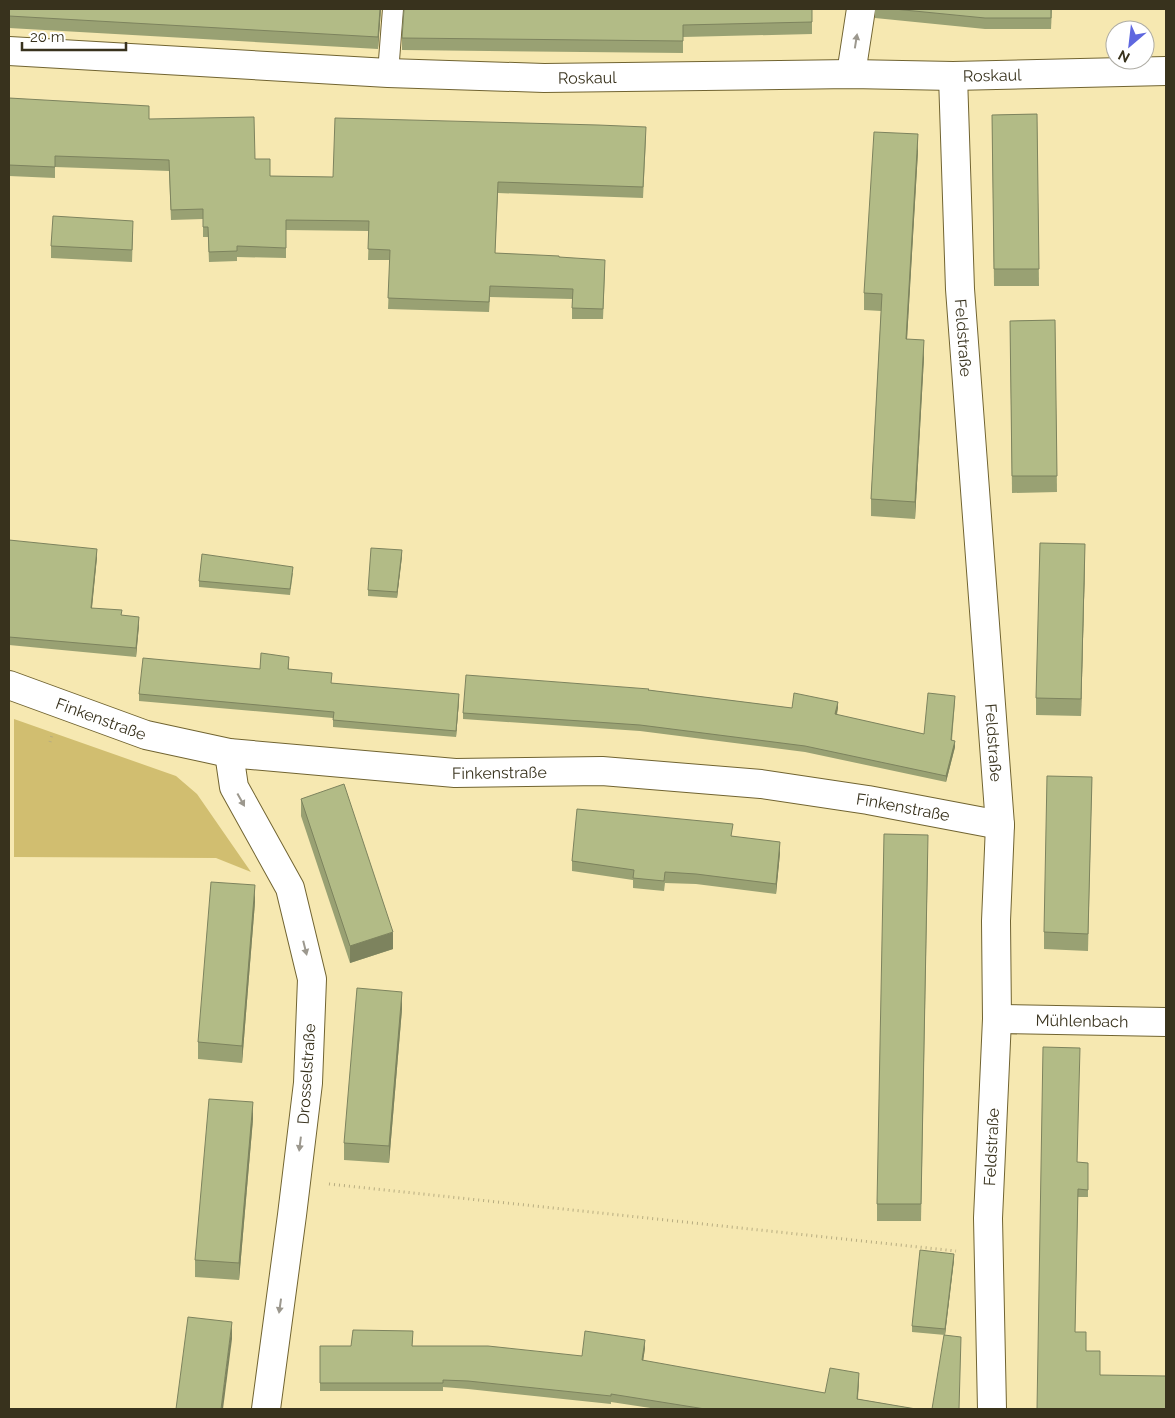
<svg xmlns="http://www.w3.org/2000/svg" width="1175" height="1418" viewBox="0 0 1175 1418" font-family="Raleway,sans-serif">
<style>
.green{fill:#d1be70}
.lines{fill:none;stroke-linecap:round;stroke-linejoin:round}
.service-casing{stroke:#716431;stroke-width:22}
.minor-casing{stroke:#716431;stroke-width:30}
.path{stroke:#b7ac80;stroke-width:3;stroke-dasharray:1 4;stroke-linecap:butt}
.service{stroke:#fff;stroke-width:20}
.minor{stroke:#fff;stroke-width:28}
.wall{fill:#99a173}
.shaded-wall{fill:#7d835e}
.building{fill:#b2bb86;stroke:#7d835e}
.oneway{fill:#9c988e}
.labels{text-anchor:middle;stroke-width:4;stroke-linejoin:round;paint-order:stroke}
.street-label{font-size:16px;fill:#38321d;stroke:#fff}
</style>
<rect width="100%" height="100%" fill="#f6e8b1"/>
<polygon class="green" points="14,719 176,776 197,794 251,872 216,858 14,857"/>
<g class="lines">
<defs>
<polyline id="service" points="388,73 393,9"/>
<g id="minor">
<path id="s1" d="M9,51L388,73L544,78L851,74L953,76L1166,71"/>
<polyline points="851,74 861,9"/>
<path id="s2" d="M953,76L960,289L1000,825L996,921L997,1019L988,1218L992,1409"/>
<path id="s3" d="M9,685L146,735L229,753L455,773L602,771L761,784L868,800L1000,825"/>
<polyline points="229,753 234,787 290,888 312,979 308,1083 292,1215 266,1409"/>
<path id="s4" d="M997,1019L1166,1022"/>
</g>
</defs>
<use href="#service" class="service-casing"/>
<use href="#minor" class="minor-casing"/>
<g class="path">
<polyline points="50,742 52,735"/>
<polyline points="329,1184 956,1251"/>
</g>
<use href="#service" class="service"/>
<use href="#minor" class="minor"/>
</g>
<g class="wall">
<polygon points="9,9 381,9 378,49 9,28"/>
<polygon points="812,9 812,34 683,37 683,53 402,50 402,38"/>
<polygon points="875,9 1052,9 1051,29 985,29 875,18"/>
<polygon points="9,98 149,119 255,159 270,176 333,177 646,138 643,198 498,193 495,253 559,257 605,270 603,319 572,319 572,299 490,297 489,312 388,309 390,260 368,260 369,231 286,230 286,258 237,257 237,261 209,262 208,237 203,237 203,219 171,220 169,171 55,167 55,178 9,176"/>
<polygon points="1037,114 1039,286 994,286 992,115"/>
<polygon points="918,151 907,339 924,357 915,519 871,516 871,499 881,311 864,310 864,293"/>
<polygon points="133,232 132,262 51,258 51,246"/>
<polygon points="1055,320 1057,492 1012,493 1010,321"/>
<polygon points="9,540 97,557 92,608 122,616 139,625 136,657 9,645"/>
<polygon points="402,556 397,598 368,596 368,590"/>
<polygon points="1085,561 1081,716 1036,715 1036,698"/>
<polygon points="293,573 290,595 199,587 199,581"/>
<polygon points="289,663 289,669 331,683 459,701 456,737 333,727 333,718 139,701 139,694"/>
<polygon points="648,690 792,708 838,708 837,715 924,734 955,701 952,740 955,747 946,782 805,752 640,731 463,719 463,713"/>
<polygon points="1092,777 1088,951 1044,949 1044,932"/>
<polygon points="301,799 393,949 350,963 301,816"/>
<polygon points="733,836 780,853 776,894 696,884 665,883 664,891 633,888 633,880 572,871 572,861"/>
<polygon points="928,852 921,1221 877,1221 877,1204"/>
<polygon points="255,902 242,1063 198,1059 198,1042"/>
<polygon points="402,1009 389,1163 344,1160 344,1143"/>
<polygon points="253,1119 239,1280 195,1277 195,1260"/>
<polygon points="1078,1162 1088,1163 1088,1197 1078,1197 1075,1332 1100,1375 1037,1409"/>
<polygon points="954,1260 945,1335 912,1332 912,1326"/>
<polygon points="413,1339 412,1346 582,1356 645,1348 643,1361 825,1393 859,1381 858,1399 916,1409 657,1409 611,1402 611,1404 468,1389 443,1387 443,1391 320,1391 320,1346 351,1346"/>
</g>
<g class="shaded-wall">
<polygon points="380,9 381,9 378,49 378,37"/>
<polygon points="918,134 918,151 906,356 906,339"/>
<polygon points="924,340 924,357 915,519 915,502"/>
<polygon points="1085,544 1085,561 1081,716 1081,699"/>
<polygon points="97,549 97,557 91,616 91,608"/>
<polygon points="402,550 402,556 397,598 397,592"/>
<polygon points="139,617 139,625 136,657 136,648"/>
<polygon points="459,694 459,701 456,737 456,731"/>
<polygon points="838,702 838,708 835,720 835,714"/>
<polygon points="955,741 955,747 946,782 946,776"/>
<polygon points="780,842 780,853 776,894 776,884"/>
<polygon points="255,885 255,902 242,1063 242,1046"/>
<polygon points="393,932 393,949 350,963 350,946"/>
<polygon points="402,992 402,1009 389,1163 389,1146"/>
<polygon points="253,1102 253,1119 239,1280 239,1263"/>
<polygon points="954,1254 954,1260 945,1335 945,1329"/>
<polygon points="232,1322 232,1339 223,1409 221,1409"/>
<polygon points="645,1340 645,1348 642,1368 642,1360"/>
<polygon points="859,1373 859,1381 857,1407 857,1399"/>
</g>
<g class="building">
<polygon points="9,9 380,9 378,37 9,16"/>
<polygon points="404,9 812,9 812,22 683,25 683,41 402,38"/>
<polygon points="894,9 1051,9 1051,18 985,18"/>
<polygon points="9,98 149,106 149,119 254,117 255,159 270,159 270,176 333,177 335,118 598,125 646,127 643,187 498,182 495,253 559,256 559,257 605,260 603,309 572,308 573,289 490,286 489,302 388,298 390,250 368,249 369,221 286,220 286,248 237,246 237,251 209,252 208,227 203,227 203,209 171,210 169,160 55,156 55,167 9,165"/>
<polygon points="1037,114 1039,269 994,269 992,115"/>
<polygon points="874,132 918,134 906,339 924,340 915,502 871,499 882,294 864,293"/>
<polygon points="53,216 133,221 132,250 51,246"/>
<polygon points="1055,320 1057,476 1012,476 1010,321"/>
<polygon points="9,540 97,549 91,608 122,610 121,615 139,617 136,648 9,637"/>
<polygon points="1040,543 1085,544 1081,699 1036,698"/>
<polygon points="371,548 402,550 397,592 368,590"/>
<polygon points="202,554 293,567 290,589 199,581"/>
<polygon points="261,653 289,657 288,669 332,673 331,683 459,694 456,731 333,720 334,712 139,694 143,658 260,669"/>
<polygon points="466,675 649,689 648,690 792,708 794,693 838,702 835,714 924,734 928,693 955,696 951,740 955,741 946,776 805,746 640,725 463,713"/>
<polygon points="1047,776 1092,777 1088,934 1044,932"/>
<polygon points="344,784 393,932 350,946 301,799"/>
<polygon points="577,809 733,824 731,836 780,842 776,884 696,874 665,872 664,881 633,878 634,870 572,861"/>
<polygon points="884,834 928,835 921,1204 877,1204"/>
<polygon points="211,882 255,885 242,1046 198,1042"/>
<polygon points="357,988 402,992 389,1146 344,1143"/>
<polygon points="1043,1047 1080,1048 1077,1162 1088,1163 1088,1190 1078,1189 1075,1332 1086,1332 1086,1351 1100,1351 1100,1375 1166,1376 1166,1409 1037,1409"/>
<polygon points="209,1099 253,1102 239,1263 195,1260"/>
<polygon points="920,1250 954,1254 945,1329 912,1326"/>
<polygon points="188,1317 232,1322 221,1409 176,1409"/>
<polygon points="353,1330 413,1331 412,1346 488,1346 582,1356 585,1331 645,1340 642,1360 825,1393 830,1368 859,1373 857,1399 916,1409 705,1409 611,1394 611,1396 468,1381 443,1380 443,1383 320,1383 320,1346 351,1346"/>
<polygon points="944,1335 961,1337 959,1409 932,1409"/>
</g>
<defs><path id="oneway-solid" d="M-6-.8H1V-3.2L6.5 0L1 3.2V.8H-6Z" transform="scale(1.25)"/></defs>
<g class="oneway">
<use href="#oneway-solid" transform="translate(856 41) rotate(-81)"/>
<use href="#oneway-solid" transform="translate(241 800) rotate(61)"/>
<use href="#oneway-solid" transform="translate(305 948) rotate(76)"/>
<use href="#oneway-solid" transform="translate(300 1144) rotate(97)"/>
<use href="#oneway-solid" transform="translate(280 1306) rotate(98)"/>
</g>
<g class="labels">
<g class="street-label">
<text dy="6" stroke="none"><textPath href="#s1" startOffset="984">Roskaul</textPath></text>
<text dy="6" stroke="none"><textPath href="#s1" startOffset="579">Roskaul</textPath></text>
<text dy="6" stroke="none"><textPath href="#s2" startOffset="262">Feldstraße</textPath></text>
<text dy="6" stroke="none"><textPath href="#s3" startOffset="98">Finkenstraße</textPath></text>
<text dy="6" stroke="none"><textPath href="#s2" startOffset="668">Feldstraße</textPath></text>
<text dy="6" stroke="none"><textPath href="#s3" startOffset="502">Finkenstraße</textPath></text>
<text dy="6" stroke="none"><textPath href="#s3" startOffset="908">Finkenstraße</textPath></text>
<text dy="6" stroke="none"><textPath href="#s4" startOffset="85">Mühlenbach</textPath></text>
<text transform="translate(306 1074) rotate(-86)" y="6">Drosselstraße</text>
<text transform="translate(991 1147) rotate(-87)" y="6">Feldstraße</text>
</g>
</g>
<rect width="1175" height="1418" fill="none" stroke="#38321d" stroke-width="20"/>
<g transform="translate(1130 45) rotate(208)"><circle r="24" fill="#ffffff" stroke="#afada5"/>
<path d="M0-4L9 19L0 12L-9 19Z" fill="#5e67df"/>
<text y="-8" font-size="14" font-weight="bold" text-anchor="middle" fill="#38321d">N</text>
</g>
<path d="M22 42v8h104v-8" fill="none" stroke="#38321d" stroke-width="2.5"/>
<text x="30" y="42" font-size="15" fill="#38321d" stroke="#ffffff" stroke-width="4" paint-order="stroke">20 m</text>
</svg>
